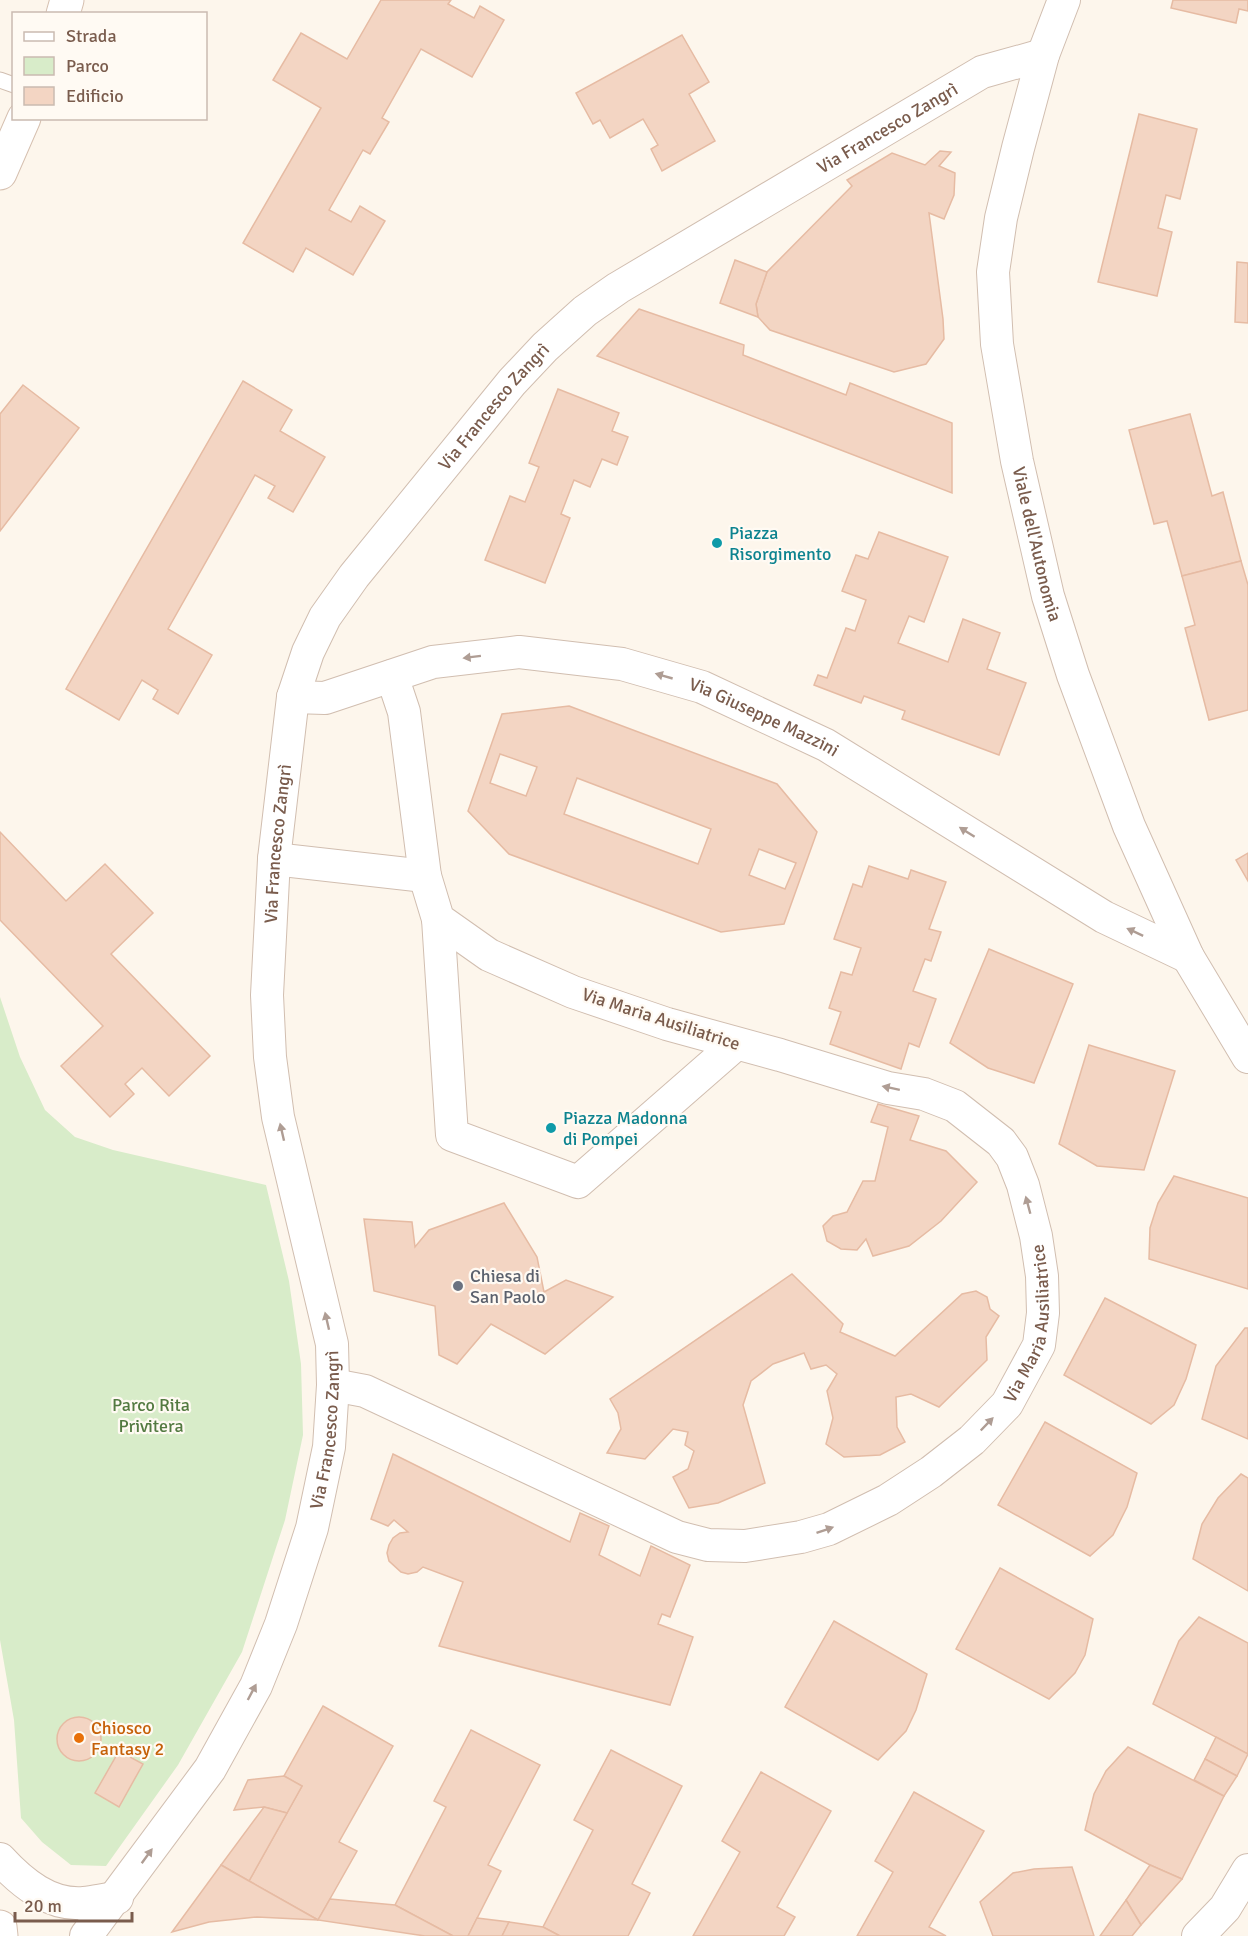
<svg xmlns="http://www.w3.org/2000/svg" width="1248" height="1936" viewBox="0 0 1248 1936" font-family="Signika,sans-serif">
<style>
.green{fill:#d8ecc9}
.building{fill:#f3d5c3;stroke:#e6bba3;stroke-width:1.5;fill-rule:evenodd}
.lines{fill:none;stroke-linecap:round;stroke-linejoin:round}
.lane-casing{stroke:#d1beb0;stroke-width:17}
.street-casing{stroke:#d1beb0;stroke-width:34}
.secondary-casing{stroke:#d6c0b0;stroke-width:35}
.lane{stroke:#fff;stroke-width:15}
.street{stroke:#fff;stroke-width:32}
.secondary{stroke:#fff;stroke-width:33}
.oneway{fill:#af9d94}
.culture-dot{fill:#0f9aa8;stroke:#fffaf3;stroke-width:2}
.worship-dot{fill:#6b7280;stroke:#fffaf3;stroke-width:2}
.food-dot{fill:#e8710a;stroke:#fffaf3;stroke-width:2}
.labels{text-anchor:middle;stroke-width:4.5;stroke-linejoin:round;paint-order:stroke}
.street-label{font-size:18px;fill:#7a5c4d;stroke:#fffaf3}
.culture-label{font-size:18px;fill:#0d838f;stroke:#fffaf3;text-anchor:start}
.worship-label{font-size:18px;fill:#5b616d;stroke:#fffaf3;text-anchor:start}
.park-label{font-size:18px;fill:#537a41;stroke:#fffaf3}
.food-label{font-size:18px;fill:#c56008;stroke:#fffaf3;text-anchor:start}
</style>
<rect width="100%" height="100%" fill="#fdf6ec"/>
<polygon class="green" points="0,997 20,1057 45,1110 75,1137 113,1150 266,1185 289,1281 301,1364 303,1435 285,1520 242,1652 178,1765 106,1866 71,1865 42,1842 21,1818 14,1720 0,1640"/>
<g class="building">
<polygon points="381,0 451,0 448,4 474,18 480,6 504,20 472,77 421,49 382,118 389,122 370,154 363,150 329,210 351,222 360,206 385,221 353,275 306,248 293,272 243,243 321,108 273,80 301,33 347,59"/>
<polygon points="1173,0 1248,0 1248,11 1239,9 1236,23 1171,8"/>
<polygon points="682,35 709,82 689,94 715,141 662,171 651,149 658,145 643,119 610,138 600,120 593,124 576,93"/>
<polygon points="1139,114 1197,129 1180,199 1166,195 1158,228 1172,232 1157,296 1098,282"/>
<polygon points="940,151 951,152 939,166 955,173 954,195 944,219 929,213 943,319 944,339 926,364 894,372 770,330 758,317 756,304 767,272 852,186 847,180 892,153 925,165"/>
<polygon points="735,260 767,272 756,304 758,317 720,303"/>
<polygon points="1237,262 1248,263 1248,323 1235,322"/>
<polygon points="639,309 744,345 743,355 846,395 850,383 952,423 952,493 597,356"/>
<polygon points="243,381 292,410 280,431 325,457 293,512 268,498 275,486 255,475 168,629 212,655 178,714 153,699 158,690 142,680 119,720 66,689"/>
<polygon points="23,385 79,428 0,531 0,414"/>
<polygon points="558,389 619,413 612,431 628,437 617,465 602,459 590,487 574,480 561,514 570,518 545,583 485,560 510,496 525,502 539,467 529,463"/>
<polygon points="1190,414 1212,496 1223,492 1241,561 1182,576 1167,521 1154,524 1129,430"/>
<polygon points="879,532 948,557 924,622 909,616 898,643 948,662 963,619 1000,633 987,669 1026,683 999,755 902,719 905,711 864,696 861,703 814,685 818,675 827,678 846,628 855,631 866,600 842,591 856,555 868,559"/>
<polygon points="1241,561 1248,585 1248,710 1209,720 1185,628 1195,625 1182,576"/>
<path d="M569,706L777,784L817,832L784,924L721,932L509,854L468,811L502,714ZM500,754L537,767L526,796L490,783ZM577,778L711,829L698,864L564,814ZM759,849L796,863L785,889L749,875Z"/>
<polygon points="0,832 66,901 105,864 153,913 111,954 210,1056 169,1096 142,1068 125,1084 134,1094 110,1117 61,1066 103,1026 0,920"/>
<polygon points="1248,853 1248,881 1236,860"/>
<polygon points="869,866 908,879 911,870 946,882 929,929 941,932 931,961 925,959 913,991 936,999 919,1047 909,1043 901,1069 830,1044 841,1012 829,1008 841,972 852,975 861,948 834,939 853,884 862,887"/>
<polygon points="989,949 1073,984 1034,1083 988,1068 950,1043"/>
<polygon points="1089,1045 1175,1071 1144,1170 1097,1166 1059,1144"/>
<polygon points="878,1104 919,1116 910,1140 946,1151 977,1182 941,1221 909,1246 873,1256 866,1239 857,1250 841,1249 827,1241 823,1226 833,1216 847,1212 863,1181 875,1181 888,1127 871,1122"/>
<polygon points="1174,1176 1248,1198 1248,1289 1149,1259 1150,1228 1158,1203"/>
<polygon points="504,1203 537,1257 544,1292 566,1280 613,1297 545,1354 491,1324 457,1364 439,1355 435,1306 374,1291 364,1219 412,1222 415,1247 429,1230"/>
<polygon points="792,1274 843,1324 840,1332 895,1356 962,1294 976,1291 987,1297 990,1309 999,1316 986,1337 987,1360 939,1407 911,1394 896,1397 897,1427 905,1442 880,1455 844,1457 826,1444 833,1418 827,1391 837,1374 826,1365 811,1369 804,1353 773,1364 751,1381 743,1405 765,1483 718,1503 689,1508 673,1477 688,1469 694,1451 685,1445 688,1432 673,1429 645,1459 607,1453 621,1429 618,1413 610,1399"/>
<polygon points="1105,1298 1196,1345 1186,1379 1174,1405 1151,1424 1064,1375"/>
<polygon points="1245,1328 1248,1328 1248,1439 1202,1419 1216,1366"/>
<polygon points="1045,1422 1137,1473 1127,1507 1113,1535 1090,1556 998,1505"/>
<polygon points="393,1454 570,1542 580,1513 609,1526 599,1555 640,1576 651,1546 690,1565 670,1617 662,1614 658,1624 693,1637 670,1705 439,1646 463,1582 423,1567 417,1572 408,1574 401,1572 389,1561 387,1553 389,1545 393,1538 400,1533 408,1532 394,1520 388,1526 371,1519"/>
<polygon points="1241,1474 1248,1478 1248,1591 1193,1559 1202,1524 1218,1498"/>
<polygon points="1000,1568 1093,1619 1085,1655 1075,1673 1049,1699 956,1649"/>
<polygon points="1199,1617 1248,1643 1248,1754 1153,1704 1179,1641"/>
<polygon points="834,1621 927,1674 916,1710 906,1731 878,1760 785,1707"/>
<polygon points="323,1706 393,1746 339,1842 357,1851 318,1920 249,1881 302,1786 284,1776"/>
<circle cx="79" cy="1739" r="22"/>
<polygon points="471,1730 540,1765 488,1865 501,1871 468,1936 453,1936 395,1905 446,1807 434,1801"/>
<polygon points="1216,1737 1248,1754 1237,1776 1205,1759"/>
<polygon points="1128,1747 1224,1796 1182,1879 1150,1865 1085,1830 1094,1794 1106,1771"/>
<polygon points="611,1750 682,1786 632,1884 650,1893 628,1936 560,1936 543,1927 593,1830 574,1820"/>
<polygon points="119,1751 143,1764 119,1807 95,1793"/>
<polygon points="1205,1759 1237,1776 1224,1796 1194,1780"/>
<polygon points="761,1772 831,1811 777,1907 795,1917 784,1936 693,1936 740,1852 722,1841"/>
<polygon points="284,1776 302,1786 287,1813 264,1807 234,1810 248,1780"/>
<polygon points="914,1792 984,1831 929,1927 946,1936 857,1936 893,1872 875,1861"/>
<polygon points="264,1807 287,1813 249,1881 221,1865"/>
<polygon points="221,1865 249,1881 318,1920 257,1917 209,1922 172,1932"/>
<polygon points="1150,1865 1182,1879 1141,1925 1126,1900"/>
<polygon points="1072,1867 1094,1936 993,1936 980,1902 1013,1873 1034,1869"/>
<polygon points="330,1899 395,1905 453,1936 425,1936 318,1920"/>
<polygon points="1126,1900 1141,1925 1132,1936 1100,1936"/>
<polygon points="477,1918 509,1922 502,1936 468,1936"/>
<polygon points="509,1922 543,1927 560,1936 502,1936"/>
</g>
<g class="lines">
<defs>
<polyline id="lane" points="0,80 14,85"/>
<g id="street">
<path id="s1" d="M1064,0L1043,55L1018,148L1001,218L993,272L997,344L1017,461L1048,596L1073,675L1129,826L1188,957L1248,1057"/>
<path id="s2" d="M293,697L325,698L433,662L519,652L622,664L702,687L826,745L1104,917L1188,957"/>
<polyline points="274,859 425,876"/>
<polyline points="438,919 452,1135 578,1182 736,1044"/>
<path id="s3" d="M333,1385L365,1391L677,1537L708,1545L745,1546L801,1537L829,1529L888,1500L931,1472L972,1440L1007,1404L1039,1345L1043,1313L1042,1276L1036,1236L1023,1185L1012,1157L1001,1142L955,1106L924,1094L888,1088L780,1055L667,1024L573,992L489,955L438,919L425,876L404,712L392,676"/>
<path d="M0,1859C22,1883 50,1906 84,1903C95,1902 106,1899 117,1898"/>
<path id="s4" d="M86,1936L210,1769L256,1686L281,1624L312,1528L329,1447L333,1385L332,1344L278,1117L270,1057L267,995L274,859L293,697L308,652L325,617L354,576L512,382L545,347L585,311L618,288L982,72L1043,55"/>
<polyline points="1198,1936 1225,1908 1248,1870"/>
</g>
<g id="secondary">
<polyline points="63,14 67,0"/>
<polyline points="0,173 24,118"/>
<polyline points="0,1927 1,1936"/>
</g>
</defs>
<use href="#lane" class="lane-casing"/>
<use href="#street" class="street-casing"/>
<use href="#secondary" class="secondary-casing"/>
<use href="#lane" class="lane"/>
<use href="#street" class="street"/>
<use href="#secondary" class="secondary"/>
</g>
<defs><path id="oneway-solid" d="M-6-.8H1V-3.2L6.5 0L1 3.2V.8H-6Z" transform="scale(1.5)"/></defs>
<g class="oneway">
<use href="#oneway-solid" transform="translate(472 657) rotate(173)"/>
<use href="#oneway-solid" transform="translate(664 676) rotate(-164)"/>
<use href="#oneway-solid" transform="translate(967 832) rotate(-148)"/>
<use href="#oneway-solid" transform="translate(1135 932) rotate(-155)"/>
<use href="#oneway-solid" transform="translate(891 1088) rotate(-168)"/>
<use href="#oneway-solid" transform="translate(282 1132) rotate(-103)"/>
<use href="#oneway-solid" transform="translate(1028 1205) rotate(-105)"/>
<use href="#oneway-solid" transform="translate(327 1321) rotate(-103)"/>
<use href="#oneway-solid" transform="translate(987 1424) rotate(-46)"/>
<use href="#oneway-solid" transform="translate(825 1530) rotate(-19)"/>
<use href="#oneway-solid" transform="translate(252 1692) rotate(-62)"/>
<use href="#oneway-solid" transform="translate(147 1856) rotate(-54)"/>
</g>
<g class="culture-dot">
<circle cx="717" cy="543" r="6"/>
<circle cx="551" cy="1128" r="6"/>
</g>
<circle class="worship-dot" cx="458" cy="1286" r="6"/>
<circle class="food-dot" cx="79" cy="1738" r="6"/>
<g class="labels">
<g class="street-label">
<text dy="6" stroke="none"><textPath href="#s4" startOffset="2154">Via Francesco Zangrì</textPath></text>
<text dy="6" stroke="none"><textPath href="#s4" startOffset="1668">Via Francesco Zangrì</textPath></text>
<text dy="6" stroke="none"><textPath href="#s1" startOffset="558">Viale dell'Autonomia</textPath></text>
<text dy="6" stroke="none"><textPath href="#s2" startOffset="488">Via Giuseppe Mazzini</textPath></text>
<text dy="6" stroke="none"><textPath href="#s4" startOffset="1164">Via Francesco Zangrì</textPath></text>
<text transform="translate(661 1019) rotate(18)" y="6">Via Maria Ausiliatrice</text>
<text dy="6" stroke="none"><textPath href="#s3" startOffset="837">Via Maria Ausiliatrice</textPath></text>
<text dy="6" stroke="none"><textPath href="#s4" startOffset="570">Via Francesco Zangrì</textPath></text>
</g>
<g class="culture-label">
<text x="729" y="539">Piazza<tspan x="729" dy="21">Risorgimento</tspan></text>
<text x="563" y="1124">Piazza Madonna<tspan x="563" dy="21">di Pompei</tspan></text>
</g>
<g class="worship-label">
<text x="470" y="1282">Chiesa di<tspan x="470" dy="21">San Paolo</tspan></text>
</g>
<g class="park-label">
<text x="151" y="1411">Parco Rita<tspan x="151" dy="21">Privitera</tspan></text>
</g>
<g class="food-label">
<text x="91" y="1734">Chiosco<tspan x="91" dy="21">Fantasy 2</tspan></text>
</g>
</g>
<rect x="12" y="12" width="195" height="108" fill="#fffaf3" stroke="#cabbb1" stroke-width="1.5"/>
<rect x="24" y="32" width="30" height="9" fill="#ffffff" stroke="#cabbb1" stroke-width="1.5"/>
<text x="66" y="42" font-size="18" fill="#7a5c4d">Strada</text>
<rect x="24" y="57" width="30" height="18" fill="#d8ecc9" stroke="#cabbb1" stroke-width="1.5"/>
<text x="66" y="72" font-size="18" fill="#7a5c4d">Parco</text>
<rect x="24" y="87" width="30" height="18" fill="#f3d5c3" stroke="#cabbb1" stroke-width="1.5"/>
<text x="66" y="102" font-size="18" fill="#7a5c4d">Edificio</text>
<path d="M15 1912v9h117v-9" fill="none" stroke="#7a5c4d" stroke-width="3"/>
<text x="24" y="1912" font-size="18" fill="#7a5c4d" stroke="#fffaf3" stroke-width="4.5" paint-order="stroke">20 m</text>
</svg>
